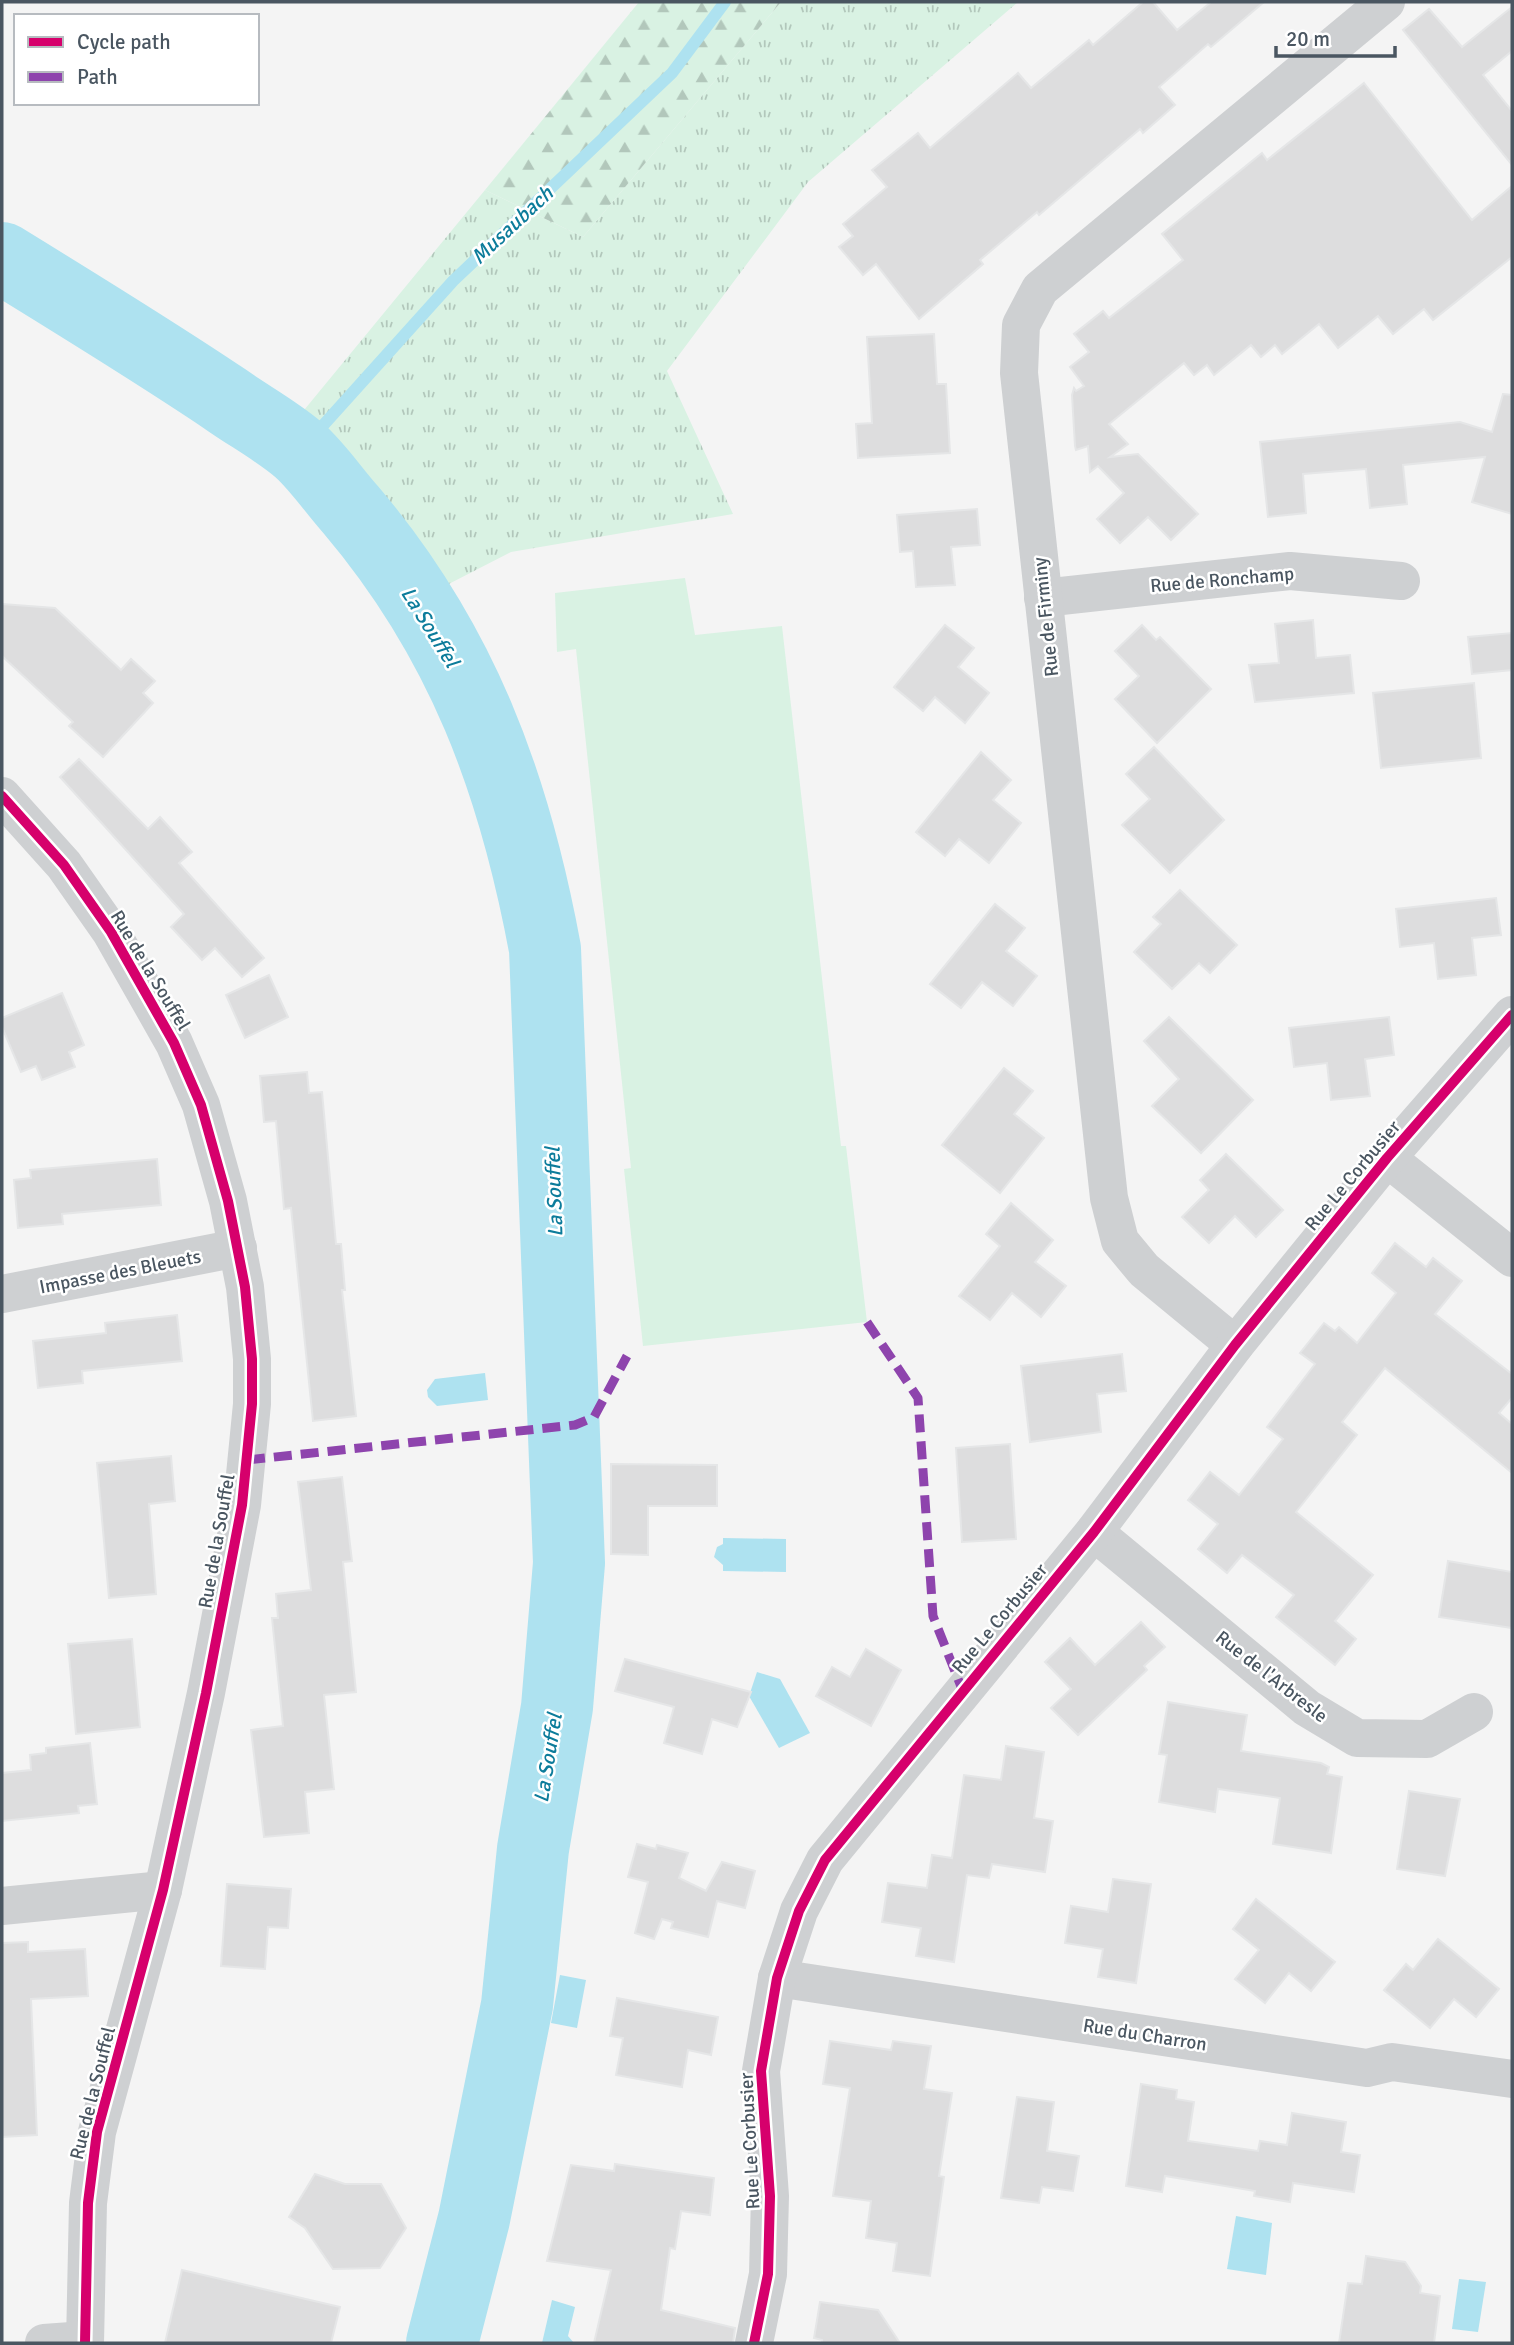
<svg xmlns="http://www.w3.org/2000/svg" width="1514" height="2345" viewBox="0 0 1514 2345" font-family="Signika,sans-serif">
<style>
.grass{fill:url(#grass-tufts)}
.forest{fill:url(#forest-firs)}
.garden{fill:#d9f2e3}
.water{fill:#aee2f0}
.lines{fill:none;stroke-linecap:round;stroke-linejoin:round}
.stream{stroke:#aee2f0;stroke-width:12}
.river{stroke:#aee2f0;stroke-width:72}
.building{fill:#ddddde;stroke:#e5e6e7;stroke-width:2}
.minor{stroke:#ced0d2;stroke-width:38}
.quiet{stroke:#8e44ad;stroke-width:9;stroke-dasharray:18 9;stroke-linecap:butt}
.cycleway-casing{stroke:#fff;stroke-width:15}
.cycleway{stroke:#d6006c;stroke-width:10}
.labels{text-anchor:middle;stroke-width:5;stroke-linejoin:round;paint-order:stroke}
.street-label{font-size:19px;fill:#4a5661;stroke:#fff}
.water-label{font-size:21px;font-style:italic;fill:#0c7c9b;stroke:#fff}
</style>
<defs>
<pattern id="grass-tufts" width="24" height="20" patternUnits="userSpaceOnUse" patternTransform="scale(1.75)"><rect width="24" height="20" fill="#d9f2e3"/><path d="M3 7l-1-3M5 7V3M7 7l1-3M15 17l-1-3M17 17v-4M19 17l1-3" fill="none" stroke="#b2c7bb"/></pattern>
<pattern id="forest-firs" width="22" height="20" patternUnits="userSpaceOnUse" patternTransform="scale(1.75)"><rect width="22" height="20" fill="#d9f2e3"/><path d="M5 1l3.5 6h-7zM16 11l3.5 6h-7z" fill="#b2c7bb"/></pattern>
</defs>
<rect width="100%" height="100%" fill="#f4f4f4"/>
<polygon class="grass" points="781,2 1018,2 808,182 667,371 733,514 511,552 439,589 300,415 485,190 583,237"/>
<polygon class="forest" points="639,2 781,2 583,237 485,190"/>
<polygon class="garden" points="685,578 695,635 782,626 841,1146 846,1146 867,1322 643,1346 624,1169 631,1168 576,649 557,652 555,593"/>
<g class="water">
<polygon points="485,1373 488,1400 437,1406 428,1397 427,1390 435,1379"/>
<polygon points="723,1538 786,1539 786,1572 723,1571 723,1565 714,1557 717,1547 723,1544"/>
<polygon points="757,1672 780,1679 810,1733 779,1748 749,1696"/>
<polygon points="560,1975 586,1980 577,2028 551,2023"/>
<polygon points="1236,2216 1272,2223 1266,2275 1227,2269"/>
<polygon points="1459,2279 1486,2282 1478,2332 1452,2329"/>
<polygon points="552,2300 575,2307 568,2336 574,2343 542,2343"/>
</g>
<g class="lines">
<polyline class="stream" points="300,451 453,281 672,73 725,2"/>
<path class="river" d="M2,258C77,304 152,350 225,399C249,416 277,431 299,450C318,467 334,491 351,510C462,641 514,782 545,949L569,1563L557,1707L533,1849L517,2005L474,2219L442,2343"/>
</g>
<g class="building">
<polygon points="1143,2 1153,2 1177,30 1211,2 1264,2 1211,47 1208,44 1159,87 1175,105 1143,133 1140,129 1039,215 1037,212 980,260 983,264 919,319 876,264 863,275 839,247 853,236 843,224 887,187 872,170 918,133 930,148 1018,73 1031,88 1089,40 1093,45"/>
<polygon points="1512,7 1512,51 1483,75 1512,111 1512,165 1403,30 1429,9 1462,47"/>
<polygon points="1364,83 1472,220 1512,186 1512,257 1433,320 1424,309 1393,334 1378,316 1338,348 1319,324 1282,354 1275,345 1261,357 1251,345 1214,375 1207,365 1194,375 1184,363 1109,424 1128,444 1110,457 1138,454 1198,514 1171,540 1148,517 1120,543 1097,519 1124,493 1098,466 1090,472 1088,446 1076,450 1075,446 1072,395 1074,388 1076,391 1084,386 1070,367 1089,352 1074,334 1103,311 1109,318 1183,260 1162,234 1262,153 1267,160"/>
<polygon points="934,334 937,384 946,384 950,453 858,458 856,424 872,423 867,337"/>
<polygon points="1503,394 1512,395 1512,514 1472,502 1485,457 1403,465 1407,504 1370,508 1366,469 1303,474 1306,513 1268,517 1260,442 1460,422 1492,432"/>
<polygon points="977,509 980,545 951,547 955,585 916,587 913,551 900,552 897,515"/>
<polygon points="2,604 55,608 121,670 131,659 155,681 143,693 153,703 103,757 69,726 73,722 2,656"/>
<polygon points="1313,620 1316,658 1350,655 1354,693 1255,702 1249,665 1279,663 1275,624"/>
<polygon points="945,625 974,648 958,667 989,693 965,723 935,697 923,711 894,687"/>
<polygon points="1142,625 1156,640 1160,637 1211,689 1157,743 1115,699 1139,676 1115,651"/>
<polygon points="1512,633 1512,670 1472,674 1468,637"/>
<polygon points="1474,683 1481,758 1381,768 1373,693"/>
<polygon points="1154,747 1224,820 1170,873 1122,825 1150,799 1126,774"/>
<polygon points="981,752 1011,780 993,800 1021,823 989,863 959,839 945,856 916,832"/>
<polygon points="79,759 148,829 160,817 192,852 179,863 264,958 242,977 215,948 202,960 171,927 184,914 60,777"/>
<polygon points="1180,890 1237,945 1210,973 1199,963 1172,989 1134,952 1161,924 1153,917"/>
<polygon points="1496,898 1501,935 1472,938 1476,975 1438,979 1434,943 1400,947 1396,909"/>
<polygon points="995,904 1025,928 1006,951 1037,976 1013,1006 982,982 961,1008 930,984"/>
<polygon points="269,975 288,1017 245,1038 226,995"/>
<polygon points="62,993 84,1045 69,1052 75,1067 42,1080 36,1066 21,1072 2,1027 2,1018"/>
<polygon points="1169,1017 1253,1100 1201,1153 1152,1106 1179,1079 1144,1041"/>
<polygon points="1389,1017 1394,1055 1365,1059 1370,1096 1331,1100 1327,1063 1294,1067 1289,1028"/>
<polygon points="1004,1068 1033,1091 1014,1114 1044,1138 1000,1193 942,1145"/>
<polygon points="307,1072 309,1093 322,1092 336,1244 341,1244 345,1290 342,1290 356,1416 313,1421 291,1208 284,1209 276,1121 264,1122 260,1076"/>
<polygon points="1226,1154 1283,1210 1256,1237 1235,1216 1209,1243 1182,1217 1209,1190 1200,1180"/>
<polygon points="157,1159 161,1205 62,1214 63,1224 18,1228 14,1180 31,1178 30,1170"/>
<polygon points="1011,1203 1053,1240 1035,1262 1066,1286 1041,1317 1012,1293 990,1320 959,1296 1000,1246 986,1234"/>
<polygon points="1395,1243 1426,1267 1433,1258 1462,1281 1435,1314 1512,1374 1512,1398 1499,1413 1512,1424 1512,1473 1385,1368 1342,1422 1357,1435 1296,1512 1373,1575 1335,1621 1356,1639 1335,1665 1276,1617 1294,1595 1242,1555 1227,1573 1198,1549 1218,1524 1188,1500 1210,1472 1239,1495 1283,1439 1267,1427 1315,1364 1300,1353 1324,1323 1335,1331 1339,1327 1357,1343 1396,1293 1372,1273"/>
<polygon points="177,1315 182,1361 82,1371 83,1383 38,1388 33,1341 106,1333 105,1323"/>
<polygon points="1122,1354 1126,1391 1097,1394 1101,1432 1030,1442 1021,1366"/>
<polygon points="1010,1444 1016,1539 962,1542 956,1448"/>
<polygon points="171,1456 175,1501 149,1504 156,1594 109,1598 97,1463"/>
<polygon points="611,1464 717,1465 717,1506 648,1506 648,1555 611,1554"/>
<polygon points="342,1477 352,1561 343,1562 356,1692 324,1695 334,1789 305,1792 309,1833 264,1837 251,1730 283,1726 272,1618 278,1618 276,1594 311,1590 298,1482"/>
<polygon points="1448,1561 1512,1572 1512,1628 1439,1617"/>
<polygon points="1141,1622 1165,1647 1144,1666 1147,1670 1078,1735 1051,1708 1071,1689 1045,1662 1070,1638 1095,1665"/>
<polygon points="132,1639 140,1727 76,1734 68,1644"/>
<polygon points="866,1649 901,1670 871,1726 816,1696 832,1667 850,1677"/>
<polygon points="625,1659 751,1692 737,1727 712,1719 702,1754 664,1743 674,1707 615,1691"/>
<polygon points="1168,1702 1247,1715 1241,1751 1321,1763 1329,1767 1327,1774 1342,1777 1331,1853 1273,1844 1280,1798 1218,1789 1215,1812 1159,1802 1167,1755 1159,1754"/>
<polygon points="90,1743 97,1804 78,1806 79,1813 2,1821 2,1773 31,1770 30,1755 46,1753 46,1748"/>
<polygon points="1006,1746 1044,1752 1034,1818 1053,1821 1045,1872 992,1864 989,1878 967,1875 954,1962 916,1956 921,1928 882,1922 888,1883 927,1888 932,1855 952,1858 964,1775 1001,1780"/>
<polygon points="1409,1791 1460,1799 1445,1876 1397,1869"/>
<polygon points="637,1844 656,1849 657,1845 688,1853 679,1878 706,1891 722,1862 755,1871 745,1908 717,1901 708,1937 671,1928 673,1922 662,1919 654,1939 635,1933 648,1882 628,1877"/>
<polygon points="1113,1879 1151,1884 1136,1983 1098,1977 1103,1949 1065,1943 1071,1906 1108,1912"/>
<polygon points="227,1884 291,1889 288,1928 268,1927 265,1969 221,1966"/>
<polygon points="1256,1899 1335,1962 1311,1991 1289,1973 1265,2003 1235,1979 1259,1950 1233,1929"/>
<polygon points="1438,1939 1499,1989 1476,2017 1454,1999 1430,2028 1384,1990 1406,1964 1413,1970"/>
<polygon points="28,1942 28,1952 85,1949 88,1996 31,1999 37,2135 2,2137 2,1943"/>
<polygon points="617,1998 718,2017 711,2055 688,2050 682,2087 616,2075 623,2038 610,2036"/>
<polygon points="830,2041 891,2050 893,2041 931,2046 924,2089 952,2093 939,2176 944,2177 930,2276 893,2271 897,2243 866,2238 871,2201 833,2196 850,2088 823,2084"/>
<polygon points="1141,2084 1177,2090 1176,2099 1194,2102 1188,2141 1258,2151 1260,2141 1287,2145 1292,2113 1346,2122 1341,2152 1360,2155 1354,2192 1293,2183 1290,2202 1254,2196 1255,2191 1165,2176 1162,2192 1126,2186"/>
<polygon points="1017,2097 1054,2102 1047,2151 1079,2156 1073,2191 1042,2187 1039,2203 1001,2198"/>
<polygon points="615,2164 714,2178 710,2215 681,2211 675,2249 670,2248 661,2310 735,2328 733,2343 594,2343 611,2270 547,2261 571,2165 614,2171"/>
<polygon points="315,2174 345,2184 381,2184 406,2228 380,2268 333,2269 305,2228 289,2217"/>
<polygon points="1366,2256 1405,2262 1421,2286 1420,2293 1440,2296 1434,2343 1339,2343 1348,2283 1362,2284"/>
<polygon points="182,2270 340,2307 331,2343 165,2343"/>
<polygon points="820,2302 878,2310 900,2343 822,2343 822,2340 814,2338"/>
</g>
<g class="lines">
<g class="minor">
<polyline points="1043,598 1290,571 1401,581"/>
<polyline points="2,796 64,865 111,932 174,1043 201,1105 228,1201 245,1287 252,1359 252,1404 242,1505 206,1693 163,1890 97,2132 88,2203 85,2343"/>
<polyline points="1387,1158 1512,1258"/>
<polyline points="2,1294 238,1248"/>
<polyline points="1235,1345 1144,1270 1120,1241 1109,1198 1019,373 1021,325 1040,289 1386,2"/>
<polyline points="1094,1532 1307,1708 1357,1738 1427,1739 1474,1712"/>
<polyline points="2,1906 163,1890"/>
<polyline points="777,1978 1367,2068 1392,2062 1512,2079"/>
<polyline points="44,2343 85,2340"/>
<polyline points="754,2343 768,2274 770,2196 761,2071 777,1978 799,1911 825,1860 1094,1532 1235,1345 1387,1158 1512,1015"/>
</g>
<g class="quiet">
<polyline points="867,1322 918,1398 933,1616 962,1689"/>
<polyline points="247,1460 575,1425 594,1417 627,1356"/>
</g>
<defs>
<g id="cycleway">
<polyline points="2,796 64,865 111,932 174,1043 201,1105 228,1201 245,1287 252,1359 252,1404 242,1505 206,1693 163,1890 97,2132 88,2203 85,2343"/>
<polyline points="754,2343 768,2274 770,2196 761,2071 777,1978 799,1911 825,1860 1094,1532 1235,1345 1387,1158 1512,1015"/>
</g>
</defs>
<use href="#cycleway" class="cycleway-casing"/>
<use href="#cycleway" class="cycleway"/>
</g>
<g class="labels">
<g class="street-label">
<text transform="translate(1222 579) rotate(-5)" y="7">Rue de Ronchamp</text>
<text transform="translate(1045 617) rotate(-96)" y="7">Rue de Firminy</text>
<text transform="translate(151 970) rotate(59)" y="7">Rue de la Souffel</text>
<text transform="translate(1352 1175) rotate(-50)" y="7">Rue Le Corbusier</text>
<text transform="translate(120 1271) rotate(-11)" y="7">Impasse des Bleuets</text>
<text transform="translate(216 1541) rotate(-80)" y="7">Rue de la Souffel</text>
<text transform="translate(999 1618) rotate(-50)" y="7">Rue Le Corbusier</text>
<text transform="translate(1272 1676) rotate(38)" y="7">Rue de l'Arbresle</text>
<text transform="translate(1145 2034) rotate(9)" y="7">Rue du Charron</text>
<text transform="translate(92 2093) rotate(-76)" y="7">Rue de la Souffel</text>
<text transform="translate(749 2141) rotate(-93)" y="7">Rue Le Corbusier</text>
</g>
<g class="water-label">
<text transform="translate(512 225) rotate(-43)" y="7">Musaubach</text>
<text transform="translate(430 627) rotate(58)" y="7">La Souffel</text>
<text transform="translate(554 1192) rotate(-92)" y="7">La Souffel</text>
<text transform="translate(548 1758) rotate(-81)" y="7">La Souffel</text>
</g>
</g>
<rect width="1514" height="2345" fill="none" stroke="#4a5661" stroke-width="7"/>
<rect x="14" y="14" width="245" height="91" fill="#ffffff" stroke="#b7bbc0" stroke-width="2"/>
<rect x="28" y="37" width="35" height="10" fill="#d6006c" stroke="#b7bbc0" stroke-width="2"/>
<text x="77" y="49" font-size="21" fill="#4a5661">Cycle path</text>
<rect x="28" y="72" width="35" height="10" fill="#8e44ad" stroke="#b7bbc0" stroke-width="2"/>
<text x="77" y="84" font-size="21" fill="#4a5661">Path</text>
<path d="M1276 46v10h119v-10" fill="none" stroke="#4a5661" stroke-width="3.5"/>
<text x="1286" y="46" font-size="21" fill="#4a5661" stroke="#ffffff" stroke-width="5" paint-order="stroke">20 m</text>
</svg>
